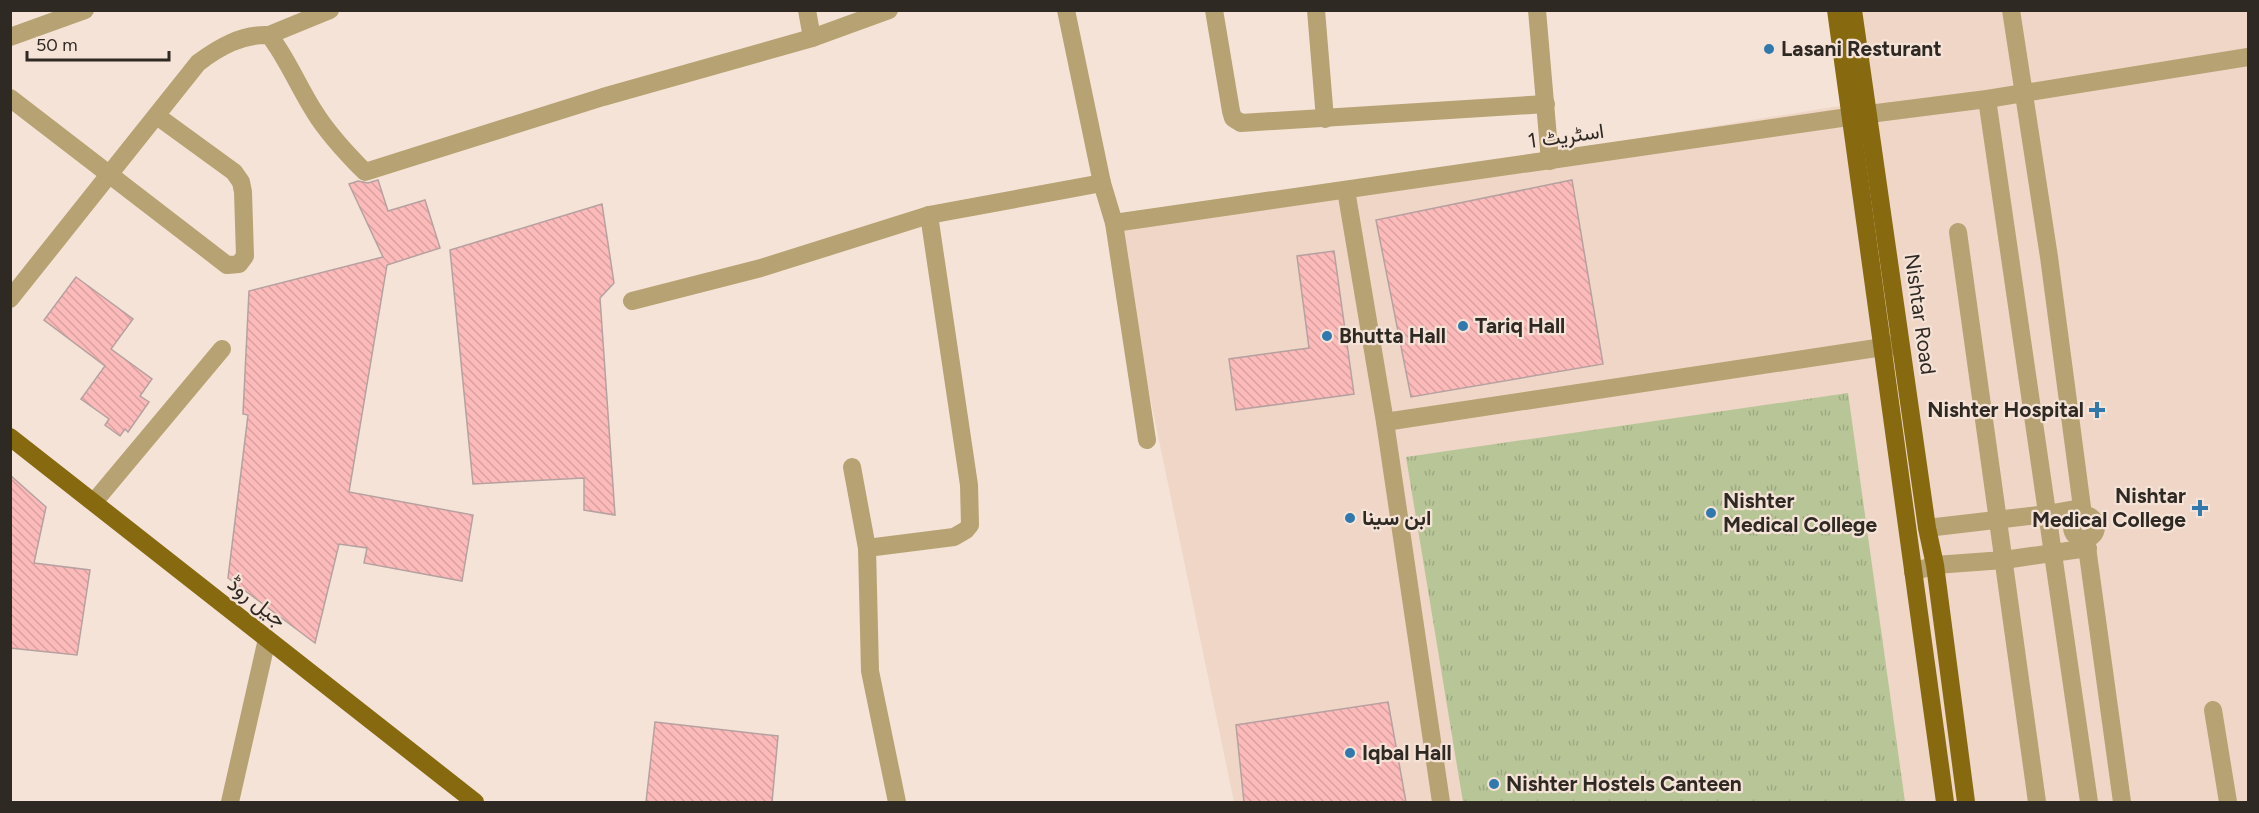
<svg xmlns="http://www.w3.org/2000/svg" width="2259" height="813" viewBox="0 0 2259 813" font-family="Figtree,Vazirmatn,sans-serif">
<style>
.built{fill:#efd6c7}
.park{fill:url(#park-tufts)}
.building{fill:url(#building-back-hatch);stroke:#b6a1a0;stroke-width:1.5}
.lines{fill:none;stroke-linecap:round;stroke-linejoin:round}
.minor{stroke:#b6a272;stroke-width:18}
.major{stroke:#87690f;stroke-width:18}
.poi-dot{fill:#3179ad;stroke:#f5e3d7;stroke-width:2}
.labels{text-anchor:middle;stroke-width:4.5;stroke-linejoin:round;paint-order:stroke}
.poi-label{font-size:21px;font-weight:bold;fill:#2f2924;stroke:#f5e3d7;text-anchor:start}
.street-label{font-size:21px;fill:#2f2924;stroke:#f5e3d7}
</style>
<defs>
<pattern id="park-tufts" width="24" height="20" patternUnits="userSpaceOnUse" patternTransform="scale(1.5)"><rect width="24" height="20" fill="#b7c597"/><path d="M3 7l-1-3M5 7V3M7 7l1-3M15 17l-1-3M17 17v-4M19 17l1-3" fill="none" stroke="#9ea982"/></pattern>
<pattern id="building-back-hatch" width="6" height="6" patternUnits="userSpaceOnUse" patternTransform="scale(1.5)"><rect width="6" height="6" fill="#fcbbba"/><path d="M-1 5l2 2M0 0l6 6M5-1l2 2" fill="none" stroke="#d8a1a0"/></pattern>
</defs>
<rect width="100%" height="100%" fill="#f5e3d7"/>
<polygon class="built" points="1845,11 2248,11 2248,802 1234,802 1114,223 1858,103"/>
<polygon class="park" points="1848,393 1905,802 1463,802 1406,457"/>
<g class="building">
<polygon points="378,180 388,211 425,200 440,248 387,265 349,492 473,515 462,581 364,563 367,548 339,544 315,643 228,578 248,415 243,414 249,291 383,257 349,184 358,181 368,183"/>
<polygon points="1572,180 1603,364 1411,397 1376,220"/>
<polygon points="602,204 614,283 600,298 615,515 584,510 584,478 473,484 450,250"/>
<polygon points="1334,251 1354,394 1236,410 1229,359 1309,348 1297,256"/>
<polygon points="76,277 133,319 111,349 152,379 140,396 149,402 128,432 125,429 120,436 105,425 109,419 81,399 105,366 44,320"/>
<polygon points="10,475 46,507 34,563 90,570 77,655 10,648"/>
<polygon points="1388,702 1406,802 1244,802 1236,725"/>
<polygon points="655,722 778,736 772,802 646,802"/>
</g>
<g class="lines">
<g class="minor">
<polyline points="807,10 812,38"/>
<polyline points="1066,10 1102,183 1114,223 1147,440"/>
<polyline points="1214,10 1231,111 1233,118 1241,123 1546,104"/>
<polyline points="1316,10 1325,119"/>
<polyline points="1537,10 1550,161"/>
<polyline points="2011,10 2049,257 2083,515"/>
<polyline points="269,35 330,10"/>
<polyline points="10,37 85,10"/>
<polyline points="10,98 227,265 239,264 245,256 243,192 241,182 234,172 157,116"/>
<polyline points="1987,99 2089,802"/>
<polyline points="1346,190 1385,422 1441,802"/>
<polyline points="1114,223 1869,114 1987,99 2248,57"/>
<polyline points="1958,232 2037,802"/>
<path d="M10,299L198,63C219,47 242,34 269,35C287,58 298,86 314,111C328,134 346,153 365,172L603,97L812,38L889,10"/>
<polyline points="632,301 761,268 929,215 1102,183"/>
<polyline points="1385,422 1896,345"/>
<polyline points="852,467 867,548 870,671 897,802"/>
<polyline points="94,502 222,349"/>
<circle cx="2084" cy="527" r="12"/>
<polyline points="1927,528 2047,514 2081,508"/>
<polyline points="2086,540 2122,802"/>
<polyline points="867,548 954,537 966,530 970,525 969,485 929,215"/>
<polyline points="1913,572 1935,565 2004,560 2088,548"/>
<polyline points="2213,710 2228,802"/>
<polyline points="230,802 267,639"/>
</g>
<g class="major">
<polyline points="1836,10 1945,802"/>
<polyline points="1853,10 1927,528 1935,565 1966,802"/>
<polyline points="10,437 475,802"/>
</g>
</g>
<g class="poi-dot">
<circle cx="1769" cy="49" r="6"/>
<circle cx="1463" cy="326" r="6"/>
<circle cx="1327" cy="336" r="6"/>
<path d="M2094 401h6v6h6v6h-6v6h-6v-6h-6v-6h6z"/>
<path d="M2197 499h6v6h6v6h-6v6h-6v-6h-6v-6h6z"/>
<circle cx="1711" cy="513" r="6"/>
<circle cx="1350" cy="518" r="6"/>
<circle cx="1350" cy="753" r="6"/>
<circle cx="1494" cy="784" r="6"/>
</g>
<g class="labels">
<g class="poi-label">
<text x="1781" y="56">Lasani Resturant</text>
<text x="1475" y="333">Tariq Hall</text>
<text x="1339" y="343">Bhutta Hall</text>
<text x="2084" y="417" text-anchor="end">Nishter Hospital</text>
<text x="2186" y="503" text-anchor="end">Nishtar<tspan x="2186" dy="24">Medical College</tspan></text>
<text x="1723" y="508">Nishter<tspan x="1723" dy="24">Medical College</tspan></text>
<text x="1362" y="525">ابن سینا</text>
<text x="1362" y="760">Iqbal Hall</text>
<text x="1506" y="791">Nishter Hostels Canteen</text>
</g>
<g class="street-label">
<text transform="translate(1566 136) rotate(-8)" y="7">اسٹریٹ 1</text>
<text transform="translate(1920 314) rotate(82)" y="7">Nishtar Road</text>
<text transform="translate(257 602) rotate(38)" y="7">جیل روڈ</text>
</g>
</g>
<rect width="2259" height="813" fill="none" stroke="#2f2924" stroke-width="24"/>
<path d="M27 51v9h142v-9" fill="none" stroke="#2f2924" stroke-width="3"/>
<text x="36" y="51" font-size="18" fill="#2f2924" stroke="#f5e3d7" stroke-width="4.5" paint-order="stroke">50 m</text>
</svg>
